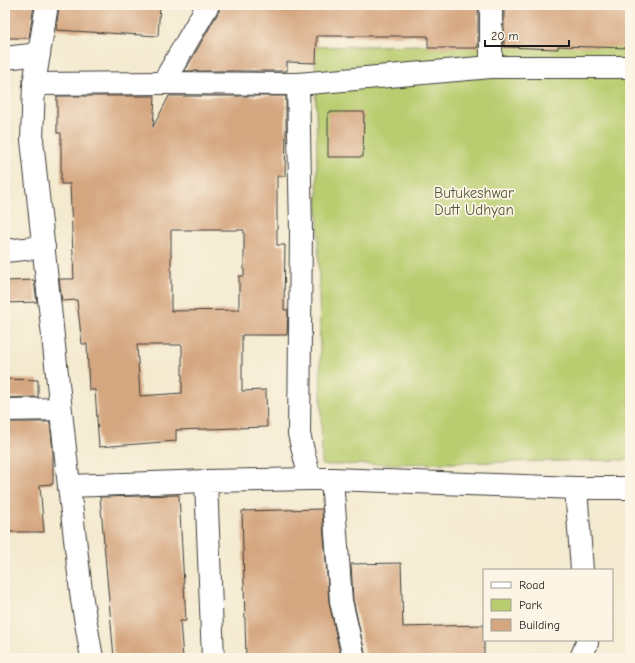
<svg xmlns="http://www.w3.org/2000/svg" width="635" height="663" viewBox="0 0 635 663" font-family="'Comic Neue',sans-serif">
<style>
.green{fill:#b9cd70;stroke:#6a7446}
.building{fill:#d5a781;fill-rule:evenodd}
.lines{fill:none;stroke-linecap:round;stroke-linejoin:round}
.minor-casing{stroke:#3c3b37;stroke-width:24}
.minor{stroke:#fff;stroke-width:22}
.labels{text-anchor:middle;stroke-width:3.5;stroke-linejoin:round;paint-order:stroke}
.park-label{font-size:15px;fill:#535a39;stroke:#fcf5e5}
</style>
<rect width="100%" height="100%" fill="#fcf5e5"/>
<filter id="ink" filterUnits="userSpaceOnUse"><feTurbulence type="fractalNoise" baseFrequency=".025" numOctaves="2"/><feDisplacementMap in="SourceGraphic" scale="8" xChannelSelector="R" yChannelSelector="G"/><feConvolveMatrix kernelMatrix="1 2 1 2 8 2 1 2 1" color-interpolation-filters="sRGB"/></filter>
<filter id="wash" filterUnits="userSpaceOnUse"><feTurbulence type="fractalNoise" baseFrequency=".012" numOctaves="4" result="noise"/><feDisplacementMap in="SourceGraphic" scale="16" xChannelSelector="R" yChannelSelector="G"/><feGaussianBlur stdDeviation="0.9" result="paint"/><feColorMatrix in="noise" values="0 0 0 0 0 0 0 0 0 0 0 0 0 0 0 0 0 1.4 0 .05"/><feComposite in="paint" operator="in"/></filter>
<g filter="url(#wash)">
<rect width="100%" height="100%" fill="#f4ead0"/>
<polygon class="green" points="630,41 630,460 322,465 315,47"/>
<g id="blocks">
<g class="building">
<polygon points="5,5 34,5 29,38 5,38"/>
<polygon points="70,5 160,5 158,36 56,30 59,6 70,6"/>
<polygon points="220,5 478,5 478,47 477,47 477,48 428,48 428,36 317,36 316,63 287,62 287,71 185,71 219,11"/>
<polygon points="504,5 576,5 630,7 630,48 558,46 558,49 504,47"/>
<path d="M57,96H155L153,127L169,96H286V131L285,176H277V245H285L284,310H288L287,335H242V391L266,390L267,427L176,430V441L99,447L95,390H89L87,344H82L77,300L62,301L59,279H74L70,184H61V133H57ZM171,230H244V276H239V310L171,311ZM137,345H182V393L140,396Z"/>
<polygon points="328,112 364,112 363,157 328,157"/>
<polygon points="34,280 37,302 6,303 6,281"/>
<polygon points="5,379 38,380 38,397 5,398"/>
<polygon points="5,422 50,422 53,451 53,484 40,485 44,532 5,532"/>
<polygon points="179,495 186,621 180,621 183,658 114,658 100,497"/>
<polygon points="322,509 329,602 341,658 246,658 242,511"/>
<polygon points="401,563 403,627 484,625 484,658 366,658 353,599 351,564"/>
</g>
</g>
</g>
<g filter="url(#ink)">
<use href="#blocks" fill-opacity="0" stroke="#3c3b37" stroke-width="1"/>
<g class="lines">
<defs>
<g id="minor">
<polyline points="47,5 34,84 32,140 69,486 82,600 92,658"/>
<polyline points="491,5 491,67"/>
<polyline points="5,58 39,54"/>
<polyline points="163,83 208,5"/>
<polyline points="34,84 163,83 298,84 491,67 630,67"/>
<polyline points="298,84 301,231 299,434 310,479 332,479 576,488 630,488"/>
<polyline points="5,251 44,247"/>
<polyline points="5,410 60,409"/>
<polyline points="332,479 341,601 354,658"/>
<polyline points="69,486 206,481"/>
<polyline points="576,488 582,570"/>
<polyline points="213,658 206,481 310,479"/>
<polyline points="581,658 587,643 587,640"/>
</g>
</defs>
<use href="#minor" class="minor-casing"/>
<use href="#minor" class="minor"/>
</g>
</g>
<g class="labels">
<g class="park-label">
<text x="474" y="198">Butukeshwar<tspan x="474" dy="17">Dutt Udhyan</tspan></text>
</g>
</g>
<rect width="635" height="663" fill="none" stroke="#fcf5e5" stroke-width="20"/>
<rect x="483" y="569" width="130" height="72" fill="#fcf5e5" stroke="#a29e95"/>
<rect x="491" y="582" width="20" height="6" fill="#ffffff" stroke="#a29e95"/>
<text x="519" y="589" font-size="12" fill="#1c1c1c">Road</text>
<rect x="491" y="599" width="20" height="12" fill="#b9cd70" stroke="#a29e95"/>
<text x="519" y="609" font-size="12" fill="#1c1c1c">Park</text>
<rect x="491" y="619" width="20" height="12" fill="#d5a781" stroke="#a29e95"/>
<text x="519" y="629" font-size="12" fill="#1c1c1c">Building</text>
<path d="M485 40v6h84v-6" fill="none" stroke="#1c1c1c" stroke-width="2"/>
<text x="491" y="40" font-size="12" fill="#1c1c1c" stroke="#fcf5e5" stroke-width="3" paint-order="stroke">20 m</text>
</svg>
